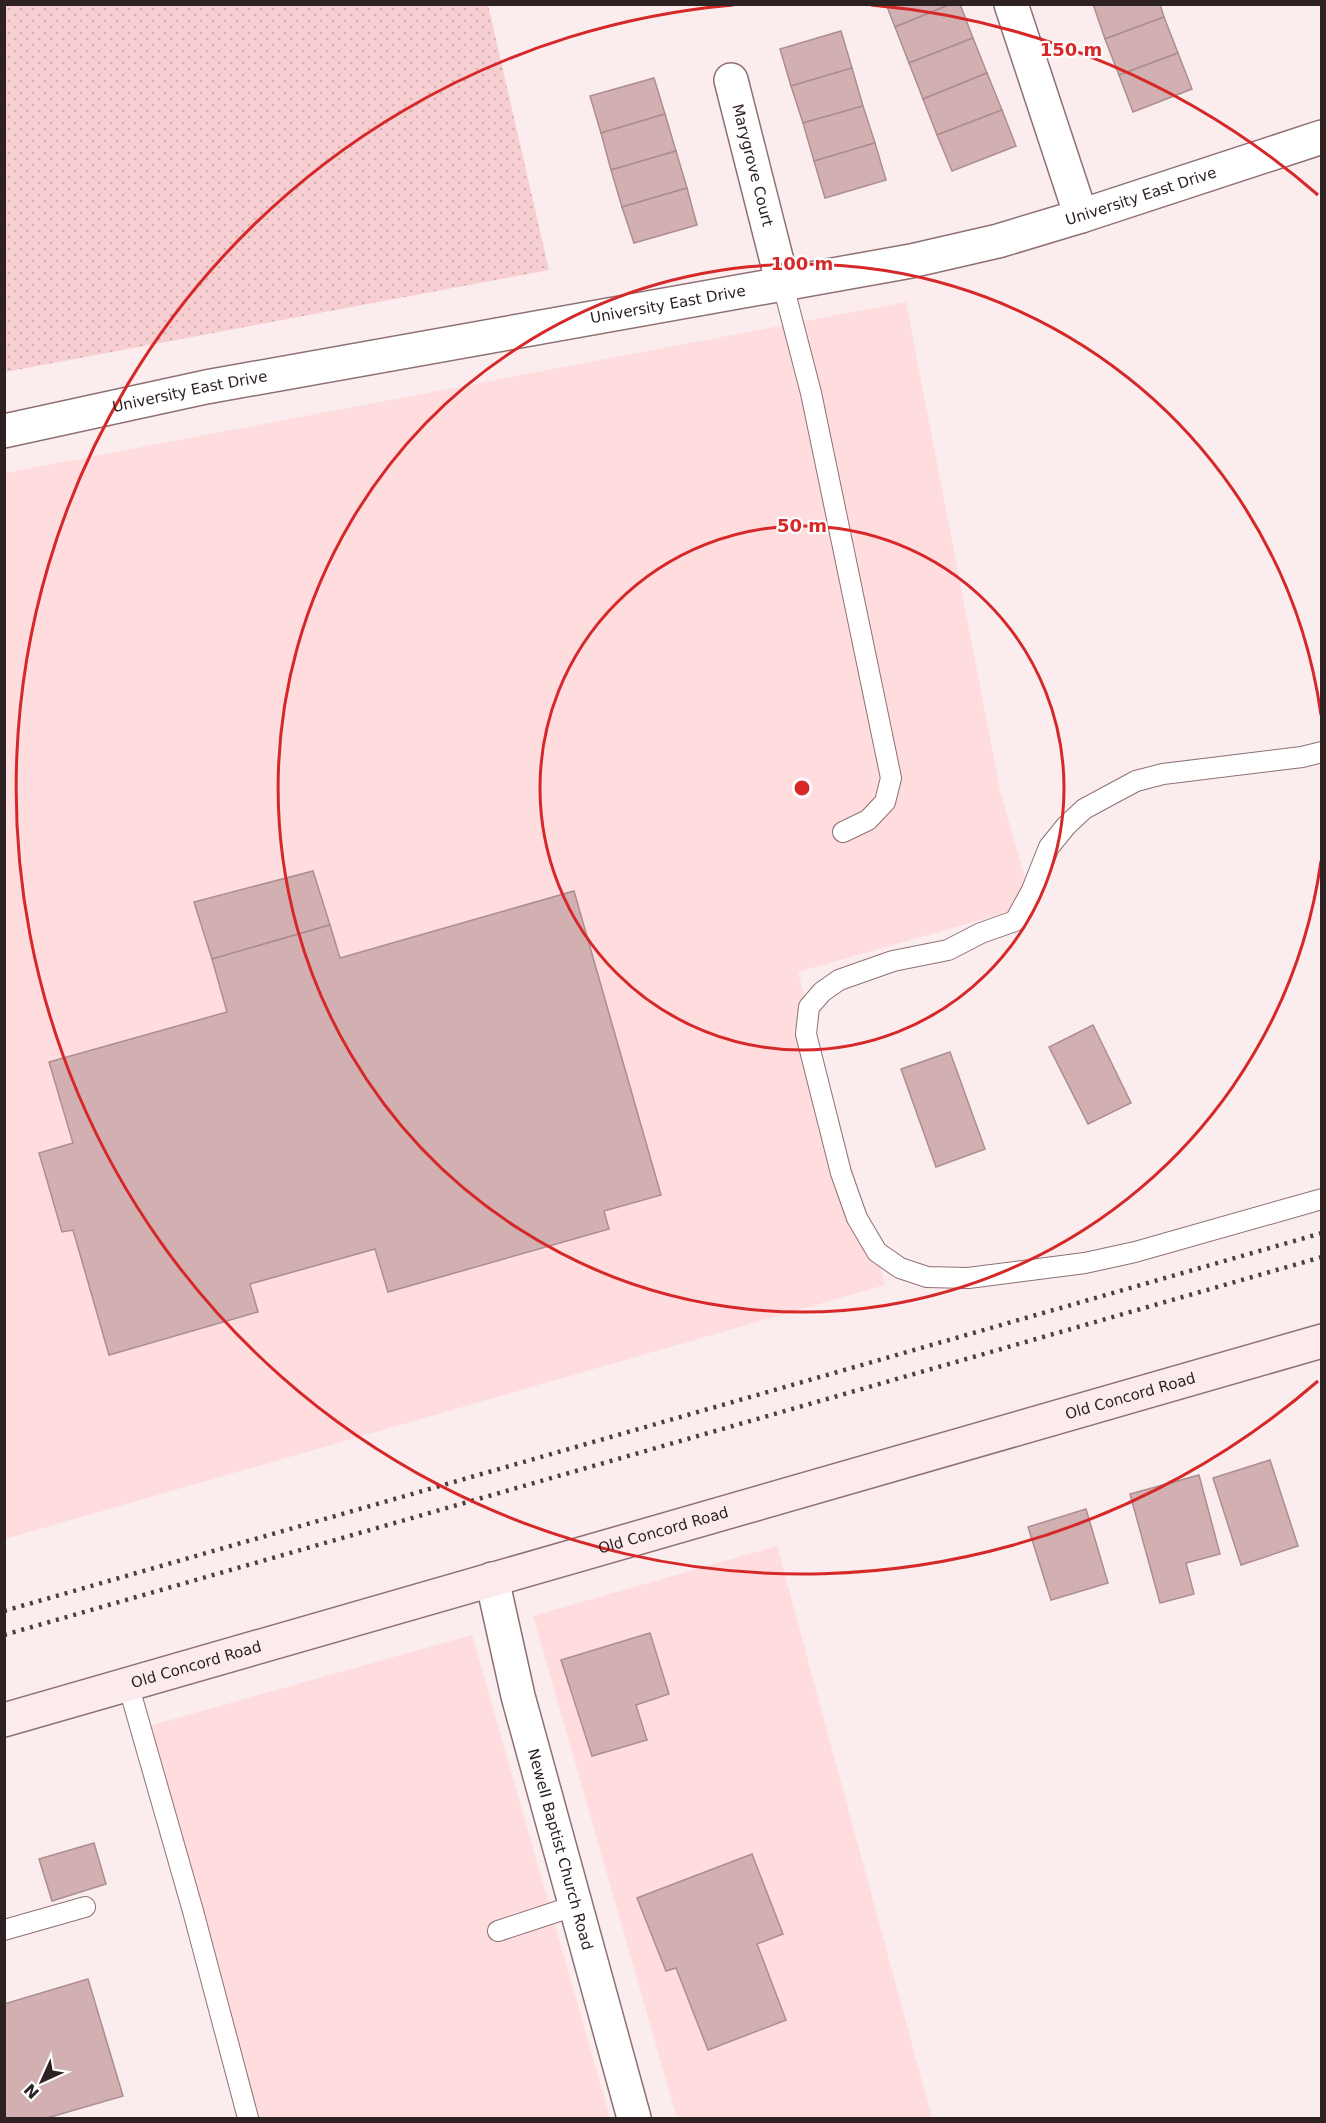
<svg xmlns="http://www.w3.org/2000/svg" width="1326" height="2123" viewBox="0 0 1326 2123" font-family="'DejaVu Sans',sans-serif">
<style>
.built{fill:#ffdcde}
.grass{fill:url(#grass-dots)}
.building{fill:#d2b0b2;stroke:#ad8d8f;stroke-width:1.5}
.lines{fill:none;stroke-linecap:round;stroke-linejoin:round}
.lane-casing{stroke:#8f7072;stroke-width:22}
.street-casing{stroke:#8f7072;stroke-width:36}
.secondary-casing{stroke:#8f7072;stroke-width:36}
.lane{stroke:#fff;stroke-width:20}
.street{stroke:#fff;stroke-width:33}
.secondary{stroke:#fcebec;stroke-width:33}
.rail{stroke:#4c3f40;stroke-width:4.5;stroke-dasharray:3 6;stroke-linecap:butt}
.ring{fill:none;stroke:#d62828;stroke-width:3}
.labels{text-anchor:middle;stroke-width:4.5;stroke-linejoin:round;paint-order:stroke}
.street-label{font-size:15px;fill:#2e2122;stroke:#fefefe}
.centre{fill:#d62828;stroke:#fefefe;stroke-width:3}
.ring-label{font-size:18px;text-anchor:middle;font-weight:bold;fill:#d62828;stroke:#fefefe;stroke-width:4.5;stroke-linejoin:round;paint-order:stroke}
</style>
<defs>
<pattern id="grass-dots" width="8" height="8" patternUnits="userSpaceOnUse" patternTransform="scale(1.5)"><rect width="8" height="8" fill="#f7ced1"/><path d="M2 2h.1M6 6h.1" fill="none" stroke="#d4b1b3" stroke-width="1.8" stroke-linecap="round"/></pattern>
</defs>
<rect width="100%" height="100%" fill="#fbeded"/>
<g class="built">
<polygon points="906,302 1001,795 1033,905 798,972 885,1285 5,1539 5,473"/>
<polygon points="777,1546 932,2118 677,2118 533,1616"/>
<polygon points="472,1635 610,2118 240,2118 131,1731"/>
</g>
<polygon class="grass" points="5,4 488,5 549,270 5,372"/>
<g class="building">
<polygon points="886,4 951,4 895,27"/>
<polygon points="951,4 960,4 973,38 909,63 895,27"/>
<polygon points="1093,4 1160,4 1164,17 1105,39"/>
<polygon points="1164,17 1178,53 1119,75 1105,39"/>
<polygon points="841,31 852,68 791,86 780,49"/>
<polygon points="973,38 987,73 923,99 909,63"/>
<polygon points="1178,53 1192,89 1133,112 1119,75"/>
<polygon points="852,68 863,106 803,123 791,86"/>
<polygon points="987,73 1002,110 937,135 923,99"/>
<polygon points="654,78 665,114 601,133 590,96"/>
<polygon points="863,106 875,143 814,161 803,123"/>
<polygon points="1002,110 1016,146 952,171 937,135"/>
<polygon points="665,114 676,151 611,170 601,133"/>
<polygon points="875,143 886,180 825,198 814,161"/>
<polygon points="676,151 687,188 622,207 611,170"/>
<polygon points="687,188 697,225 634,243 622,207"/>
<polygon points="313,871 330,925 212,959 194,902"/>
<polygon points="574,891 661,1195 604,1211 609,1229 388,1292 375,1249 250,1284 258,1312 109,1355 73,1230 62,1232 39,1153 73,1143 49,1062 227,1012 212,959 330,925 340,958"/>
<polygon points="1093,1025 1131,1103 1088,1124 1049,1047"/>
<polygon points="950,1052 985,1149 936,1167 901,1069"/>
<polygon points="1270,1460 1298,1546 1241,1565 1213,1478"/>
<polygon points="1199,1475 1220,1554 1186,1563 1194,1594 1160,1603 1130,1494"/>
<polygon points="1086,1509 1108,1583 1051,1600 1028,1527"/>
<polygon points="650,1633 669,1694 636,1705 647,1740 592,1756 561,1660"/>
<polygon points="94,1843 106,1884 52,1901 39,1859"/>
<polygon points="752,1854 783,1934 757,1944 786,2020 708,2050 676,1968 666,1971 637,1898"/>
<polygon points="88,1979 123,2096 47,2118 4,2118 4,2004"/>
</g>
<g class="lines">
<defs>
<g id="lane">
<polyline points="783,285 811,393 891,778 885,802 868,820 843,832"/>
<polyline points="1322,752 1302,757 1163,774 1136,781 1084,809 1066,826 1049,847 1032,890 1015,921 981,933 948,950 893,961 839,980 822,992 809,1007 806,1034 841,1173 857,1218 877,1252 900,1268 927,1277 968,1278 1085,1263 1135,1252 1322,1199"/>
<polyline points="128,1684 193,1911 248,2118"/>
<polyline points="4,1930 85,1907"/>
<polyline points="498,1931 574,1906"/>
</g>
<g id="street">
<polyline points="1011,4 1081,216"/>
<path id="s1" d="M731,80L783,285"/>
<path id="s2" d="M4,431L206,387L911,261L998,241L1081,216L1322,137"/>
<path id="s3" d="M492,1579L518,1696L634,2118"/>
</g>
<g id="secondary">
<path id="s4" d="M4,1720L1322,1341"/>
</g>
</defs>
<use href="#lane" class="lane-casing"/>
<use href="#street" class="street-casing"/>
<use href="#secondary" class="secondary-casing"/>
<use href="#lane" class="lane"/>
<use href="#street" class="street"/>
<use href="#secondary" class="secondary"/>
<g class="rail">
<polyline points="4,1611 1322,1233"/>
<polyline points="4,1635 1322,1257"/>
</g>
</g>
<g class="ring">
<circle cx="802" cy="788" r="262"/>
<path d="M1321 861A524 524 0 1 1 1321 715"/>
<path d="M1318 1381A786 786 0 1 1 733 5M871 5A786 786 0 0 1 1318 195"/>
</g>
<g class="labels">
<g class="street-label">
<text dy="5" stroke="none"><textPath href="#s1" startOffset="88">Marygrove Court</textPath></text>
<text dy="5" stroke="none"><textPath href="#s2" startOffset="1162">University East Drive</textPath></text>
<text dy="5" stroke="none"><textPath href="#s2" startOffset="676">University East Drive</textPath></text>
<text dy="5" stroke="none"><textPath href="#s2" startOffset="190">University East Drive</textPath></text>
<text dy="5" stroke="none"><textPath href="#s4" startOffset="1172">Old Concord Road</textPath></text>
<text dy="5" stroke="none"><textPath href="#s4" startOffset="686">Old Concord Road</textPath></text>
<text dy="5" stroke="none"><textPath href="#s4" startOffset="200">Old Concord Road</textPath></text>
<text dy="5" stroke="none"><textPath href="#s3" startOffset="279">Newell Baptist Church Road</textPath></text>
</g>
</g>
<circle cx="802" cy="788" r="9" class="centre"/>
<g class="ring-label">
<text x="1071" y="56">150 m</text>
<text x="802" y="270">100 m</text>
<text x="802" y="532">50 m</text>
</g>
<rect width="1326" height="2123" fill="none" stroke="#2e2122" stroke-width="12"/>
<g transform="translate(42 2081) rotate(225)" stroke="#fefefe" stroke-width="4.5" paint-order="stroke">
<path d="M0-4.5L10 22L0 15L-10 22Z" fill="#2e2122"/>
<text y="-9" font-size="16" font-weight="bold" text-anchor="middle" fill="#2e2122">N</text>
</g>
</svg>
